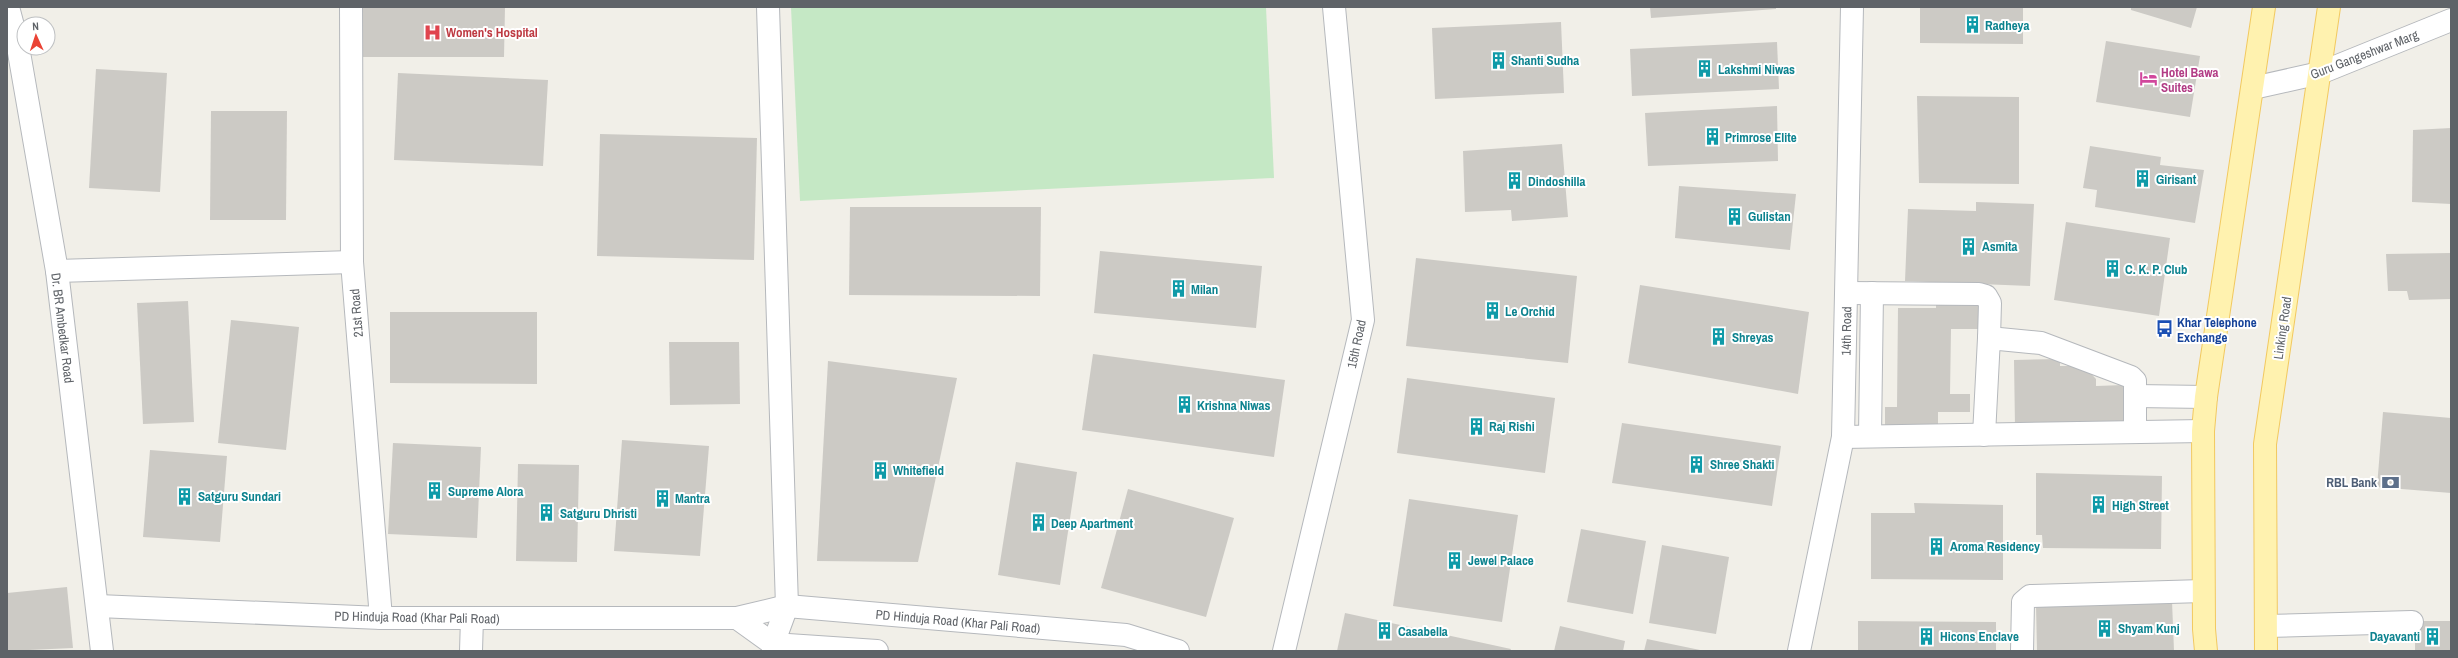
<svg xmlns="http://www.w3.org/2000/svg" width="2458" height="658" viewBox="0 0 2458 658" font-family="'Archivo Narrow',sans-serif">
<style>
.green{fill:#c5e8c5}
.building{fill:#cccac5}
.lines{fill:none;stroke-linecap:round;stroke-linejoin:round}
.minor-casing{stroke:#b5b8bc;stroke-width:24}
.major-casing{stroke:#f2c960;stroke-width:24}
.minor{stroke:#fff;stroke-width:22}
.major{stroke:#fff2af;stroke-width:22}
.labels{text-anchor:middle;stroke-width:4;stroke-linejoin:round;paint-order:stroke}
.culture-label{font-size:13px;font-weight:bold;fill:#0d838f;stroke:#fff;text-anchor:start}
.health-label{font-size:13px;font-weight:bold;fill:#be3a42;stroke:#fff;text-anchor:start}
.street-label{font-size:13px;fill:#5f6368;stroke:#fff}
.hotel-label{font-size:13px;font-weight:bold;fill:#b23c85;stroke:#fff;text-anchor:start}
.transit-label{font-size:13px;font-weight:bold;fill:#164399;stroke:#fff;text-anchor:start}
.service-label{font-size:13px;font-weight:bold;fill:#4e5e75;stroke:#fff;text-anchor:end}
</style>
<rect width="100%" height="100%" fill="#f1efe8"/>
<polygon class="green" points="791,7 1266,7 1274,178 800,201"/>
<g class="building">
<polygon points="363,7 505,7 504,57 362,57"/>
<polygon points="1650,7 1776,7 1776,9 1651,18"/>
<polygon points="1920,7 2023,7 2023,44 1920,43"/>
<polygon points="2131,7 2197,7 2191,28 2131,10"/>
<polygon points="1561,22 1564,93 1435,99 1432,28"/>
<polygon points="2106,41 2200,56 2190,117 2096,102"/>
<polygon points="1777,42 1779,89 1632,96 1630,49"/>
<polygon points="96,69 167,73 160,192 89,188"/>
<polygon points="398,73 548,80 543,166 394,160"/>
<polygon points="1917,96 2019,97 2019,184 1919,183"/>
<polygon points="1777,106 1778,161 1648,166 1645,113"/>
<polygon points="211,111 287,111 286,220 210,220"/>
<polygon points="2451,128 2451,204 2412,202 2413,130"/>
<polygon points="600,134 757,138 754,260 597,256"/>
<polygon points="1562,144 1568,217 1512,221 1511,210 1465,212 1463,151"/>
<polygon points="2090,146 2161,157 2160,165 2204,170 2195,223 2095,207 2097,190 2083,188"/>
<polygon points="1679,186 1796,194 1790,250 1675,238"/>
<polygon points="1976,202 2034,204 2030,286 1905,281 1908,209 1976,211"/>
<polygon points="850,207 1041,207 1040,296 849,295"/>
<polygon points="2066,222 2170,238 2159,316 2054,300"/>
<polygon points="1100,251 1262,266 1256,328 1094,313"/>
<polygon points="2451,253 2451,299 2409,300 2407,291 2388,291 2386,254"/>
<polygon points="1416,258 1577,276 1568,363 1406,346"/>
<polygon points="1640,285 1809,312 1798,394 1628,363"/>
<polygon points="1936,300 1980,305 1980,329 1951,329 1950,394 1970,394 1970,412 1938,412 1938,429 1885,428 1885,407 1897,407 1898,308 1936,308"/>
<polygon points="188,301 194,422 143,424 137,303"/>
<polygon points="390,312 537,312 537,384 390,383"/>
<polygon points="231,320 299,327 286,450 218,443"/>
<polygon points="669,342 739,342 740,404 670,405"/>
<polygon points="1093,354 1285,380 1274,457 1082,430"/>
<polygon points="2060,359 2060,366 2084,366 2096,379 2096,386 2124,385 2125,424 2015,427 2014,360"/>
<polygon points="828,361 957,378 918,562 817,561"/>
<polygon points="1407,378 1555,398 1545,473 1397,453"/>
<polygon points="2383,412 2451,418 2451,493 2377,487"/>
<polygon points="1622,423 1781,446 1772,506 1612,483"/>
<polygon points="622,440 709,446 700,556 614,551"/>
<polygon points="393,443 481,447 477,538 388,534"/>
<polygon points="150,450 227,456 220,542 143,537"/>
<polygon points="1016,462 1077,472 1060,585 998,575"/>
<polygon points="518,464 579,465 577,562 516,561"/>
<polygon points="2036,473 2162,476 2161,549 2043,548 2042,535 2036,535"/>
<polygon points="1128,489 1234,518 1206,617 1101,588"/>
<polygon points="1409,499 1518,515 1502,622 1393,606"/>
<polygon points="1914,503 2003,505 2003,580 1871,579 1871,513 1915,513"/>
<polygon points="1581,529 1646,541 1633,614 1567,602"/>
<polygon points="1662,545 1729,557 1716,634 1649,623"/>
<polygon points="67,587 73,648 7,651 7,593"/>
<polygon points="2172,601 2174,651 2037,651 2036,605"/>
<polygon points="1345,613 1511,649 1510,651 1337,651"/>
<polygon points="1858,621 1996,622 1996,651 1858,651"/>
<rect x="2415" y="621" width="36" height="30"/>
<polygon points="1560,626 1625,641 1623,651 1554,651"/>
<polygon points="1647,639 1700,650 1699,651 1644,651"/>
</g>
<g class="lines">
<defs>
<g id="minor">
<polyline points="8,7 17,41 57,271 102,651"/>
<polyline points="351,7 352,262 381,618"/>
<polyline points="768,7 787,606 773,644 773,651"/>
<polyline points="2253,88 2320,73 2451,20"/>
<polyline points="57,271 352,262"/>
<polyline points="1847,293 1979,294 1986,296 1990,303 1989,338"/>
<polyline points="2135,396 2206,397"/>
<polyline points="1984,435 1989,338 2041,343 2131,377 2135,381 2135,432"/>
<polyline points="1870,436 1872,293"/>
<polyline points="1843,437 2203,431"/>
<polyline points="98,606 381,618 737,618 787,606 1126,635 1178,651"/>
<polyline points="737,618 773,644 877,651"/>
<polyline points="2266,626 2412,622"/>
<polyline points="471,651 472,618"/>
<polyline points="1284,651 1363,320 1334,7"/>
<polyline points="1799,651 1843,437 1852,7"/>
<polyline points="2022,651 2023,602 2030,596 2203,591"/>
</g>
<g id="major">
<polyline points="2206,651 2204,629 2203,431 2206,397 2264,7"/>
<polyline points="2266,651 2265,444 2329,7"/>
</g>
</defs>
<use href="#minor" class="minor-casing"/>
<use href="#major" class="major-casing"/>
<use href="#minor" class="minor"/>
<use href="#major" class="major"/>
</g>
<defs>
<symbol id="building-bare" viewBox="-9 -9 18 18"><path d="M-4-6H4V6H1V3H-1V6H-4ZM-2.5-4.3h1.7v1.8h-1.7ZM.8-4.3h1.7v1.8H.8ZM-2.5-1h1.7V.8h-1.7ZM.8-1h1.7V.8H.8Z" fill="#0f9aa8" stroke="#fff" stroke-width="2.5" paint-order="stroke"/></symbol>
<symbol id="hospital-bare" viewBox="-9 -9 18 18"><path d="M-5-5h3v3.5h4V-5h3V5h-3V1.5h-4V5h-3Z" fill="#e0444e" stroke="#fff" stroke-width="2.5" paint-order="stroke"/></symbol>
<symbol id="hotel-bare" viewBox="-9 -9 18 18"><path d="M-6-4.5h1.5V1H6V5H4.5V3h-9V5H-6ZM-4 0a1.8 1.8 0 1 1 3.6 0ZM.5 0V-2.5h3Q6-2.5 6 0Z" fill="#d1479c" stroke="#fff" stroke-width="2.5" paint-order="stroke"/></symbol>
<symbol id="bus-bare" viewBox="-9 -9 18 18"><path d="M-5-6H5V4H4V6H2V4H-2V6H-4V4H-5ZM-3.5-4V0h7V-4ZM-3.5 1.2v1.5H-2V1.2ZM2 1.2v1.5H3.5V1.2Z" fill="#1a4fb4" stroke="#fff" stroke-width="2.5" paint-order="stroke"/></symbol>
<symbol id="bank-bare" viewBox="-9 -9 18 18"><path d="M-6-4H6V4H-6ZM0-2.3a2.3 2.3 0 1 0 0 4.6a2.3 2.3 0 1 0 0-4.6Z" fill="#5c6f8a" stroke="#fff" stroke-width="2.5" paint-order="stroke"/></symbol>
</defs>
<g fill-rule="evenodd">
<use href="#building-bare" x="1960" y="12" width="25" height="25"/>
<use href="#hospital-bare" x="420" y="20" width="25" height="25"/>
<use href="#building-bare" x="1486" y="48" width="25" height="25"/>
<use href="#building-bare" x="1692" y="56" width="25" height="25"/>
<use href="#hotel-bare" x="2136" y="66" width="25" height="25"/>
<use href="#building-bare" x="1700" y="124" width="25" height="25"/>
<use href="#building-bare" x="2130" y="166" width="25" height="25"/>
<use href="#building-bare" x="1502" y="168" width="25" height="25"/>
<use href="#building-bare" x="1722" y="204" width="25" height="25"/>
<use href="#building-bare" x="1956" y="234" width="25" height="25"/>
<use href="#building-bare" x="2100" y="256" width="25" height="25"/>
<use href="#building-bare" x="1166" y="276" width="25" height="25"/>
<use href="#building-bare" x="1480" y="298" width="25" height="25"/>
<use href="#bus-bare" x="2152" y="316" width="25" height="25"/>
<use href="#building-bare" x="1706" y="324" width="25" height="25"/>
<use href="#building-bare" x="1172" y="392" width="25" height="25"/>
<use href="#building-bare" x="1464" y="414" width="25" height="25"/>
<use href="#building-bare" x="1684" y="452" width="25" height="25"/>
<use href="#building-bare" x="868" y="458" width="25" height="25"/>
<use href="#bank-bare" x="2378" y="470" width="25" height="25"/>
<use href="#building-bare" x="422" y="478" width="25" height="25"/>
<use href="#building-bare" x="172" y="484" width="25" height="25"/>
<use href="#building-bare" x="650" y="486" width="25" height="25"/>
<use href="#building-bare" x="2086" y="492" width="25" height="25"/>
<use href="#building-bare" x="534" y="500" width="25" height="25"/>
<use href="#building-bare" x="1026" y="510" width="25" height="25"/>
<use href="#building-bare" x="1924" y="534" width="25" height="25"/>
<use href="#building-bare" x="1442" y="548" width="25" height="25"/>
<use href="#building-bare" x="2092" y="616" width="25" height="25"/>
<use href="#building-bare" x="1372" y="618" width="25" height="25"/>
<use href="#building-bare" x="1914" y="624" width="25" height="25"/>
<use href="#building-bare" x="2420" y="624" width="25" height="25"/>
</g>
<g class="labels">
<g class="culture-label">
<text x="1985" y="30">Radheya</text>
<text x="1511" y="65">Shanti Sudha</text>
<text x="1718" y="74">Lakshmi Niwas</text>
<text x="1725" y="142">Primrose Elite</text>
<text x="2156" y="184">Girisant</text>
<text x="1528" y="186">Dindoshilla</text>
<text x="1748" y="221">Gulistan</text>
<text x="1982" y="251">Asmita</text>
<text x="2125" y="274">C. K. P. Club</text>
<text x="1191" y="294">Milan</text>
<text x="1505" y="316">Le Orchid</text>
<text x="1732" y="342">Shreyas</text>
<text x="1197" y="410">Krishna Niwas</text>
<text x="1489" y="431">Raj Rishi</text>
<text x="1710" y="469">Shree Shakti</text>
<text x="893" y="475">Whitefield</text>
<text x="448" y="496">Supreme Alora</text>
<text x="198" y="501">Satguru Sundari</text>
<text x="675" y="503">Mantra</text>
<text x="2112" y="510">High Street</text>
<text x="560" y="518">Satguru Dhristi</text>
<text x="1051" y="528">Deep Apartment</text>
<text x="1950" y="551">Aroma Residency</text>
<text x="1468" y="565">Jewel Palace</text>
<text x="2118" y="633">Shyam Kunj</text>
<text x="1398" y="636">Casabella</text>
<text x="1940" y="641">Hicons Enclave</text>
<text x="2420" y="641" text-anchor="end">Dayavanti</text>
</g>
<g class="health-label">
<text x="446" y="37">Women's Hospital</text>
</g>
<g class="street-label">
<text transform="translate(2364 54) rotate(-21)" y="5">Guru Gangeshwar Marg</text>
<text transform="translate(356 313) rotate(-95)" y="5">21st Road</text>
<text transform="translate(63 328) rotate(83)" y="5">Dr. BR Ambedkar Road</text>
<text transform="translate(2282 328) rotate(-82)" y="5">Linking Road</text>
<text transform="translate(1846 331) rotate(-89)" y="5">14th Road</text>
<text transform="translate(1356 344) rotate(-78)" y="5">15th Road</text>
<text transform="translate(417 617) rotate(1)" y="5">PD Hinduja Road (Khar Pali Road)</text>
<text transform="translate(958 621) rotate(5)" y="5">PD Hinduja Road (Khar Pali Road)</text>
</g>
<g class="hotel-label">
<text x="2161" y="77">Hotel Bawa<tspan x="2161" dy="15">Suites</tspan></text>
</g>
<g class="transit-label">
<text x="2177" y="327">Khar Telephone<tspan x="2177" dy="15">Exchange</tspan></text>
</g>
<g class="service-label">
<text x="2377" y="487">RBL Bank</text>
</g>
</g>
<rect width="2458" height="658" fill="none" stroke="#5f6368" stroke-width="16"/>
<g transform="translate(36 36) rotate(357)"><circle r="19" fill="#ffffff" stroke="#bfc1c3"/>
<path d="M0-3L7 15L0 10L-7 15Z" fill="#ea4335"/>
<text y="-6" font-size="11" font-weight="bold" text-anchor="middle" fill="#5f6368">N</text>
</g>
</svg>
